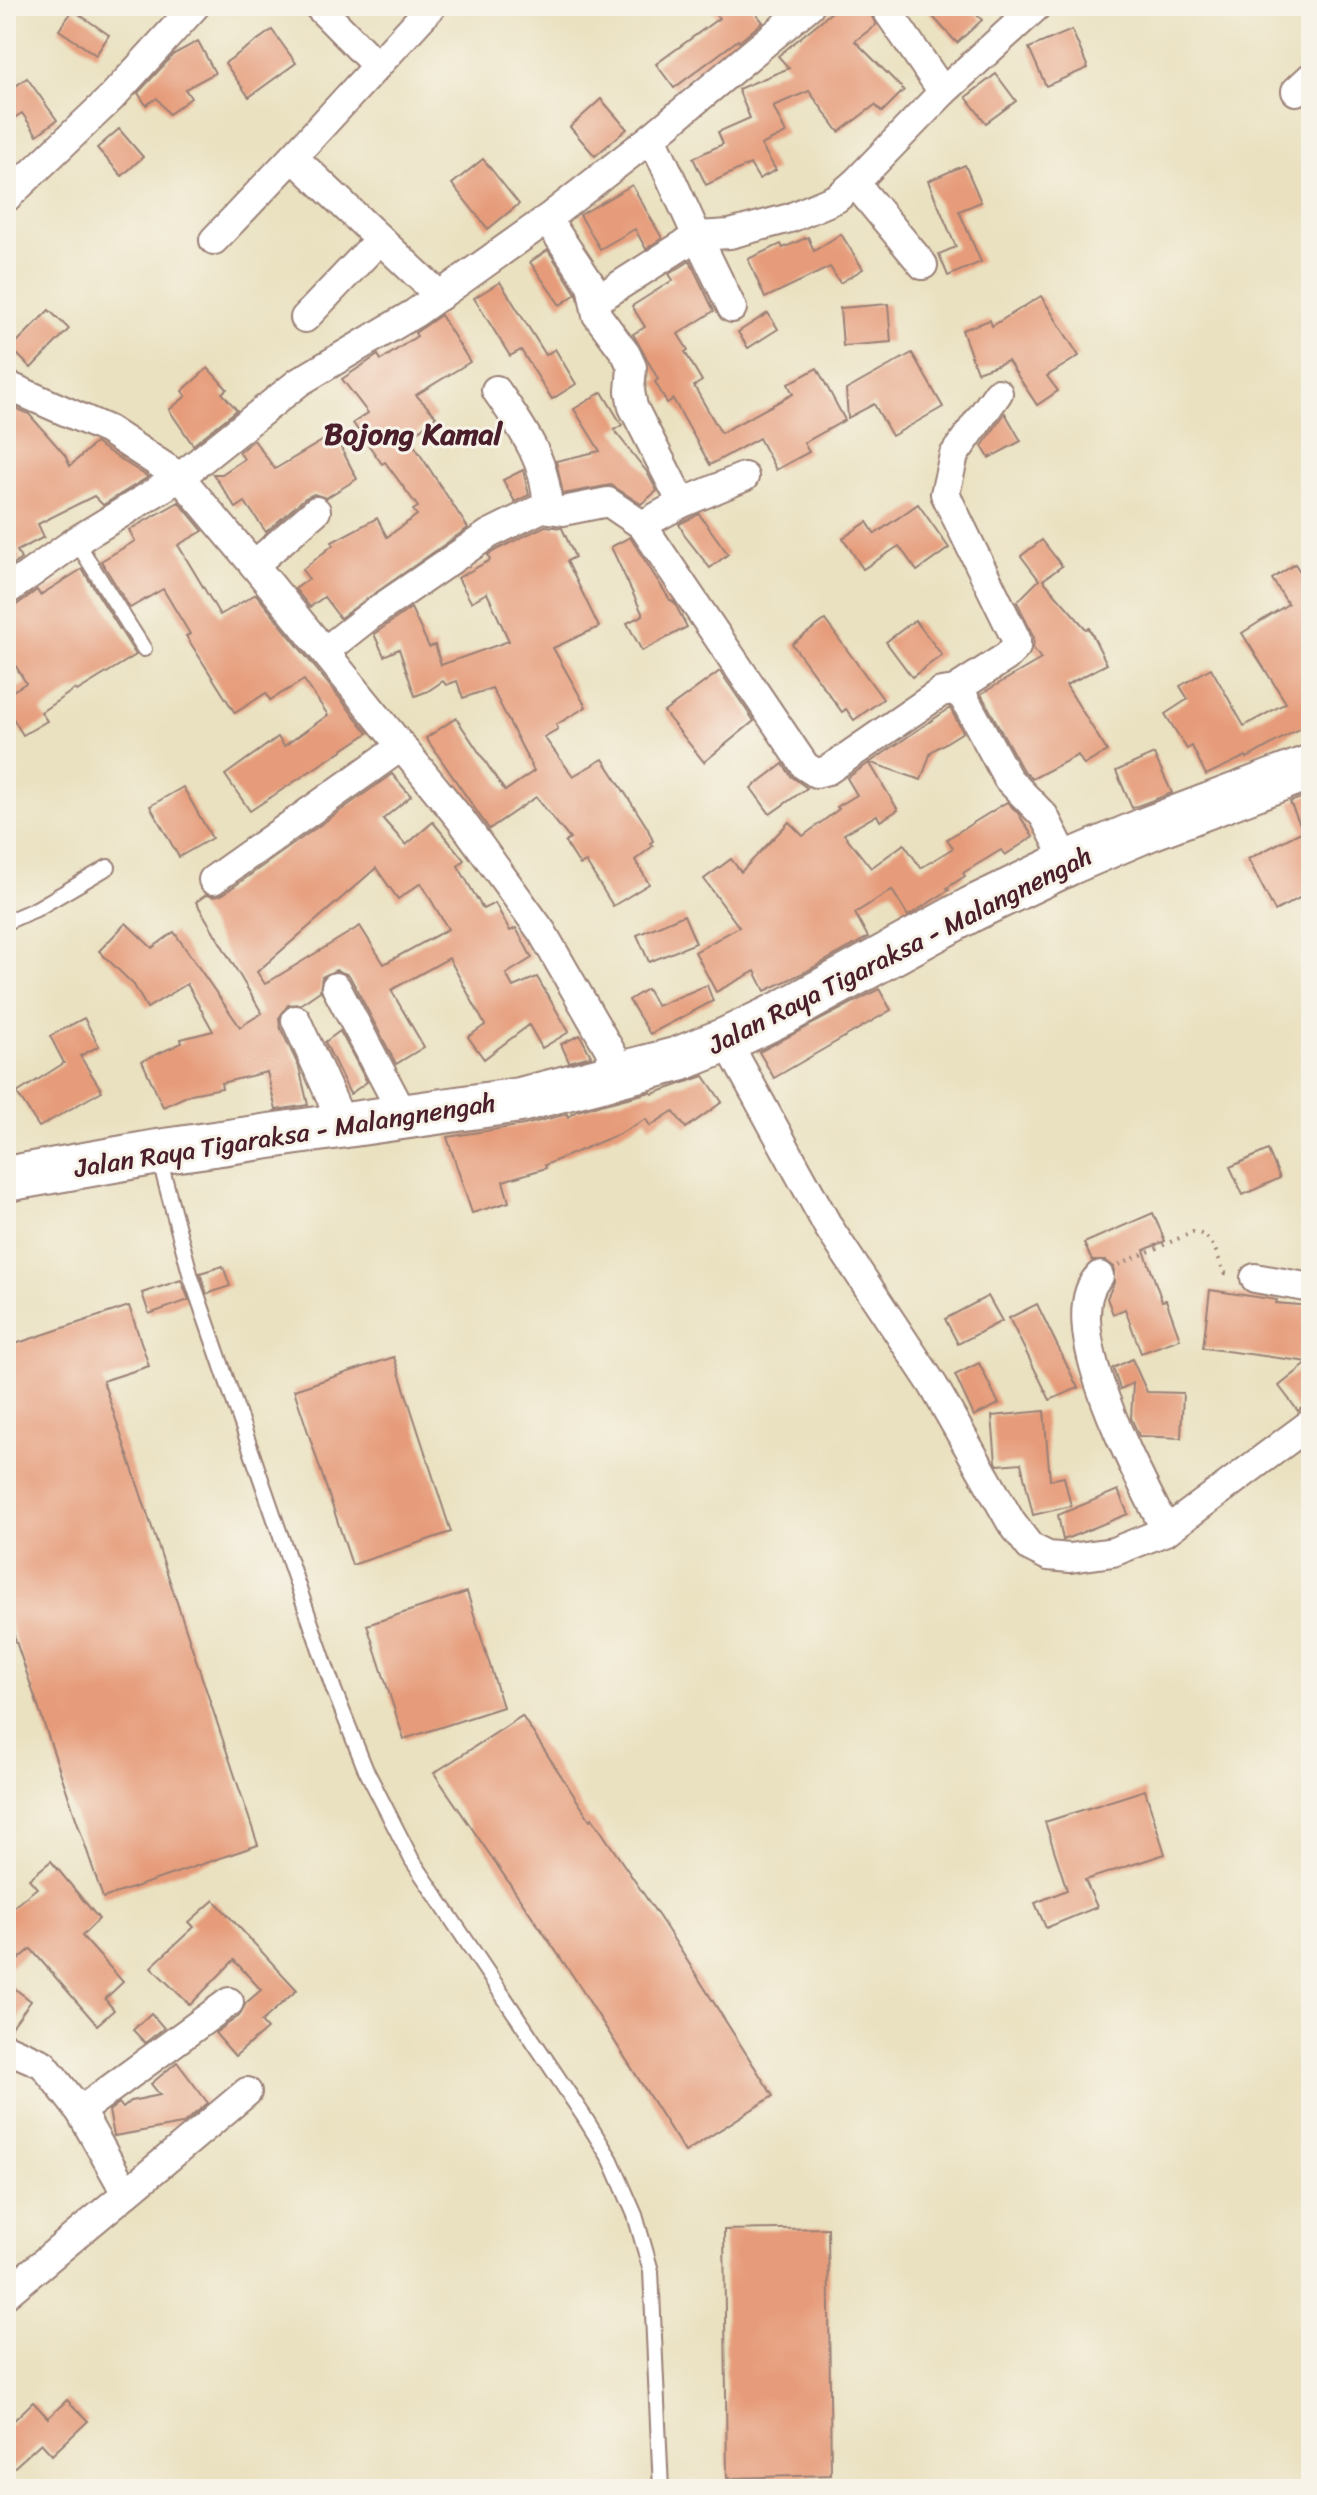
<svg xmlns="http://www.w3.org/2000/svg" width="1317" height="2495" viewBox="0 0 1317 2495" font-family="Sriracha,sans-serif">
<style>
.building{fill:#e69c7a;fill-rule:evenodd}
.lines{fill:none;stroke-linecap:round;stroke-linejoin:round}
.lane-casing{stroke:#9a8076;stroke-width:18}
.street-casing{stroke:#9a8076;stroke-width:32}
.primary-casing{stroke:#9a8076;stroke-width:48}
.path{stroke:#9a8076;stroke-width:4;stroke-dasharray:2 6;stroke-linecap:butt}
.lane{stroke:#fff;stroke-width:14}
.street{stroke:#fff;stroke-width:28}
.primary{stroke:#fff;stroke-width:44}
.labels{text-anchor:middle;stroke-width:6;stroke-linejoin:round;paint-order:stroke}
.street-label{font-size:26px;fill:#4a1f2b;stroke:#f7f3e8}
.quarter-label{font-size:30px;font-weight:bold;fill:#4a1f2b;stroke:#f7f3e8}
</style>
<rect width="100%" height="100%" fill="#f7f3e8"/>
<filter id="ink" filterUnits="userSpaceOnUse"><feTurbulence type="fractalNoise" baseFrequency=".0125" numOctaves="2"/><feDisplacementMap in="SourceGraphic" scale="16" xChannelSelector="R" yChannelSelector="G"/><feConvolveMatrix kernelMatrix="1 2 1 2 8 2 1 2 1" color-interpolation-filters="sRGB"/></filter>
<filter id="wash" filterUnits="userSpaceOnUse"><feTurbulence type="fractalNoise" baseFrequency=".006" numOctaves="4" result="noise"/><feDisplacementMap in="SourceGraphic" scale="32" xChannelSelector="R" yChannelSelector="G"/><feGaussianBlur stdDeviation="1.8" result="paint"/><feColorMatrix in="noise" values="0 0 0 0 0 0 0 0 0 0 0 0 0 0 0 0 0 1.4 0 .05"/><feComposite in="paint" operator="in"/></filter>
<g filter="url(#wash)">
<rect width="100%" height="100%" fill="#eae1c0"/>
<g id="blocks">
<g class="building">
<polygon points="709,6 750,6 763,22 739,42 738,40 674,88 656,64 719,18"/>
<polygon points="839,6 867,6 876,25 855,41 904,90 882,112 875,105 839,132 809,91 773,106 786,133 761,145 776,170 759,179 750,164 706,185 693,158 723,144 718,132 750,118 738,89 789,68 778,56"/>
<polygon points="923,6 968,6 982,20 957,43"/>
<polygon points="73,10 109,35 96,55 59,30"/>
<polygon points="272,30 296,63 249,97 225,63"/>
<polygon points="1072,30 1088,68 1046,86 1029,48"/>
<polygon points="198,41 215,73 185,89 191,98 169,114 157,98 146,105 138,93 174,54"/>
<polygon points="996,74 1016,101 986,123 966,97"/>
<polygon points="27,78 57,120 37,135 22,113 6,123 6,93"/>
<polygon points="601,99 627,129 595,156 570,127"/>
<polygon points="119,129 143,157 122,176 97,148"/>
<polygon points="483,159 519,204 488,229 452,184"/>
<polygon points="965,165 981,202 959,211 981,262 948,276 939,254 956,247 928,181"/>
<polygon points="632,185 662,238 646,249 635,229 600,249 580,215"/>
<polygon points="841,234 863,269 840,283 830,267 765,298 748,259 781,244 783,248 808,237 814,251"/>
<polygon points="548,250 575,292 576,294 560,305 530,262"/>
<polygon points="690,261 714,311 678,334 688,350 685,352 702,381 694,386 721,433 793,394 788,384 817,368 845,420 804,443 809,452 776,470 759,438 710,465 673,399 667,403 655,382 658,379 633,334 645,327 632,306 673,280 669,274"/>
<polygon points="500,282 546,355 555,349 576,384 552,399 521,350 510,356 474,298"/>
<polygon points="1041,296 1079,356 1047,376 1058,391 1037,405 1008,361 977,372 962,330 990,320 992,326"/>
<polygon points="888,304 891,342 843,346 840,308"/>
<polygon points="49,310 69,329 31,368 11,348"/>
<polygon points="768,313 778,329 748,348 738,332"/>
<polygon points="441,315 470,362 416,395 436,416 410,439 468,528 340,618 324,597 310,607 295,589 309,579 302,570 333,545 332,542 377,518 387,537 417,515 413,510 418,507 385,462 382,464 353,423 368,413 342,379 378,355 381,360 417,336 415,333"/>
<polygon points="912,353 943,407 892,436 874,404 848,418 846,390"/>
<polygon points="208,368 227,389 222,393 237,410 193,445 169,410 186,396 182,391"/>
<polygon points="602,392 622,425 614,430 647,472 657,491 641,504 611,485 563,494 556,461 600,451 574,409"/>
<polygon points="15,408 29,414 65,455 70,466 95,443 148,477 103,505 94,496 38,524 44,537 17,551 21,559 6,570 6,415"/>
<polygon points="1005,413 1021,441 989,458 982,446"/>
<polygon points="334,434 357,479 326,498 314,494 305,498 266,532 245,502 236,508 213,474 222,474 244,459 239,452 254,440 275,469"/>
<polygon points="523,470 529,495 515,502 503,480"/>
<polygon points="179,502 203,531 178,545 220,615 256,594 368,733 250,811 225,775 278,737 284,746 328,715 304,680 270,700 266,693 235,713 186,636 190,634 163,589 130,608 101,561 135,541 129,530"/>
<polygon points="918,504 949,548 917,571 899,546 863,569 843,538 867,522 875,534"/>
<polygon points="699,514 728,554 710,568 685,536 679,524"/>
<polygon points="545,526 562,528 575,557 567,561 599,627 553,648 586,707 556,725 558,729 544,737 573,776 603,759 647,827 653,841 650,843 653,846 635,860 649,884 613,906 586,862 580,865 565,842 570,839 536,797 489,829 426,738 456,718 505,791 534,771 492,688 463,698 457,681 446,685 443,681 428,691 415,696 399,649 384,656 374,634 411,608 429,647 435,645 441,665 509,641 487,593 471,602 458,578 490,560 488,555 498,549"/>
<polygon points="630,537 670,600 674,602 687,627 642,651 627,623 643,615 611,547"/>
<polygon points="1042,540 1062,566 1043,580 1086,629 1089,628 1107,664 1066,685 1107,751 1084,765 1078,755 1032,779 1022,769 981,694 1041,659 1033,648 1034,638 1017,602 1039,580 1021,556"/>
<polygon points="1295,564 1311,588 1311,722 1247,758 1246,756 1206,775 1192,746 1187,749 1165,714 1188,699 1180,686 1211,668 1244,726 1286,703 1242,633 1288,604 1272,579"/>
<polygon points="82,569 136,655 77,691 75,689 41,712 47,721 23,735 6,707 6,695 26,683 6,650 6,608 16,605 37,590 40,595"/>
<polygon points="825,620 883,699 854,720 846,709 842,712 792,644"/>
<polygon points="915,620 942,655 912,677 886,642"/>
<polygon points="720,671 754,721 704,762 664,712"/>
<polygon points="950,708 963,732 931,752 921,780 869,762 898,810 880,821 877,815 844,834 871,868 904,844 921,868 953,848 947,839 1007,802 1018,813 1033,837 1005,855 1001,850 963,873 965,876 947,888 949,890 908,916 892,890 855,913 868,937 805,972 765,991 755,971 716,992 695,952 739,927 704,879 731,859 741,872 789,822 803,836 839,809 837,807 857,795 847,778"/>
<polygon points="1154,754 1172,793 1132,808 1116,771"/>
<polygon points="783,764 791,776 807,788 770,814 751,788"/>
<path d="M392,774L411,796L383,819L406,845L433,822L464,860L458,866L483,909L495,903L510,931L516,928L532,958L506,974L513,987L537,977L569,1032L542,1048L529,1025L484,1059L468,1037L485,1025L449,958L391,990L424,1047L396,1064L349,975L336,970L322,977L320,991L301,1004L288,1005L279,1018L280,1027L299,1067L308,1105L276,1110L267,1072L221,1083L222,1088L191,1094L163,1107L142,1061L182,1043L181,1039L213,1031L187,984L147,1008L134,985L99,951L126,923L152,948L174,932L240,1027L262,1013L196,902L206,895L215,897L223,894ZM376,868L398,899L421,883L448,929L384,964L360,926L265,984L257,972Z"/>
<polygon points="183,787 212,838 179,857 150,806"/>
<polygon points="1311,794 1311,892 1275,911 1248,859 1303,831 1290,802"/>
<polygon points="684,915 696,943 649,962 637,935"/>
<polygon points="707,985 713,1001 650,1034 629,1000 647,989 657,1006"/>
<polygon points="879,989 891,1010 774,1078 759,1052"/>
<polygon points="84,1018 99,1046 80,1056 102,1091 39,1127 17,1093 64,1063 50,1036"/>
<polygon points="340,1031 367,1082 350,1094 325,1042"/>
<polygon points="580,1035 591,1056 569,1062 561,1044"/>
<polygon points="704,1076 722,1102 686,1128 673,1111 650,1126 646,1119 619,1134 545,1165 546,1168 503,1181 509,1202 472,1213 447,1137 524,1125 567,1114 568,1117 577,1111 651,1092 652,1094"/>
<polygon points="1268,1150 1280,1178 1243,1195 1230,1167"/>
<polygon points="1153,1213 1165,1241 1144,1250 1162,1301 1166,1300 1180,1339 1141,1353 1125,1309 1113,1314 1107,1298 1114,1283 1114,1267 1106,1261 1092,1261 1084,1243"/>
<polygon points="223,1266 230,1286 207,1294 200,1273"/>
<polygon points="181,1280 189,1300 149,1314 142,1293"/>
<polygon points="1210,1290 1277,1300 1276,1303 1311,1306 1311,1400 1298,1411 1279,1386 1309,1362 1203,1348"/>
<polygon points="988,1296 1002,1321 958,1344 945,1319"/>
<polygon points="1037,1304 1078,1388 1050,1400 1009,1318"/>
<polygon points="129,1306 149,1366 103,1381 258,1845 103,1898 6,1612 6,1347"/>
<polygon points="394,1357 451,1532 352,1565 294,1390"/>
<polygon points="1132,1359 1147,1392 1183,1393 1181,1438 1139,1436 1131,1418 1133,1383 1120,1389 1113,1368"/>
<polygon points="979,1363 999,1404 974,1416 955,1375"/>
<polygon points="1044,1411 1050,1480 1064,1477 1071,1506 1033,1515 1021,1463 998,1465 996,1462 992,1416"/>
<polygon points="1118,1490 1128,1514 1063,1540 1058,1515"/>
<polygon points="467,1592 503,1707 404,1739 367,1625"/>
<polygon points="522,1716 590,1820 592,1818 664,1924 773,2096 685,2152 575,1979 434,1773"/>
<polygon points="1145,1790 1165,1854 1085,1880 1097,1907 1046,1928 1035,1903 1067,1890 1045,1822"/>
<polygon points="51,1861 99,1919 82,1936 123,1982 105,1999 114,2010 97,2025 31,1949 6,1970 6,1913 37,1888 29,1879"/>
<polygon points="214,1900 297,1990 261,2022 267,2029 235,2056 215,2033 239,2016 246,2003 261,1990 234,1960 190,2005 151,1967 194,1927 189,1922"/>
<polygon points="6,1982 31,2001 8,2032 6,2031"/>
<polygon points="151,2013 164,2028 145,2043 133,2030"/>
<polygon points="177,2062 208,2103 182,2124 114,2136 109,2111 119,2103 123,2108 131,2101 160,2095 151,2084"/>
<polygon points="828,2228 831,2475 727,2478 724,2230"/>
<polygon points="67,2400 88,2421 52,2455 41,2443 6,2475 6,2428 33,2402 48,2418"/>
</g>
</g>
</g>
<g filter="url(#ink)">
<use href="#blocks" fill-opacity="0" stroke="#9a8076" stroke-width="2"/>
<g class="lines">
<defs>
<g id="lane">
<polyline points="76,541 144,649"/>
<polyline points="6,922 36,909 108,867"/>
<polyline points="159,1158 191,1277 334,1690 365,1768 412,1860 583,2115 611,2160 635,2215 651,2271 661,2489"/>
</g>
<g id="street">
<polyline points="318,6 377,66"/>
<polyline points="432,6 293,157 440,296"/>
<polyline points="1296,91 1311,77"/>
<polyline points="943,92 1037,6"/>
<polyline points="652,137 697,236 730,234 790,218 837,198 855,183 943,92 884,6"/>
<polyline points="855,183 923,265"/>
<polyline points="6,198 111,98 195,6"/>
<polyline points="547,219 591,285 597,315 626,354 632,367 630,391 633,407 682,503"/>
<polyline points="214,240 293,157"/>
<polyline points="595,301 697,236 732,308"/>
<polyline points="305,318 380,239"/>
<polyline points="6,385 108,430 180,477 254,565 461,820 542,932 623,1073"/>
<path d="M496,390C520,425 548,462 547,507"/>
<polyline points="642,525 805,766 816,773 828,770 941,692 955,690 1006,657 1016,647 1016,639 945,494 954,455 998,393"/>
<polyline points="254,565 316,511"/>
<polyline points="6,591 76,541 180,477 299,382 415,313 547,219 652,137 809,6"/>
<polyline points="325,651 372,614 489,534 542,508 563,511 608,502 642,525 682,503 744,477"/>
<polyline points="955,690 964,698 1008,779 1044,816 1068,863"/>
<polyline points="213,880 402,746"/>
<polyline points="336,987 404,1116"/>
<polyline points="296,1020 343,1124"/>
<polyline points="726,1040 829,1228 933,1385 1011,1522 1030,1547 1048,1556 1070,1558 1113,1552 1166,1531 1311,1423"/>
<path d="M1099,1276C1053,1323 1142,1481 1166,1531"/>
<polyline points="1255,1278 1311,1288"/>
<polyline points="6,2048 43,2064 80,2111 229,2002"/>
<polyline points="80,2111 126,2193"/>
<polyline points="6,2294 247,2092"/>
</g>
<polyline id="primary" points="6,1179 158,1152 520,1100 679,1059 726,1040 784,1012 972,909 1068,863 1150,828 1311,767"/>
</defs>
<use href="#lane" class="lane-casing"/>
<use href="#street" class="street-casing"/>
<use href="#primary" class="primary-casing"/>
<path class="path" d="M1119,1265L1193,1232C1215,1234 1216,1257 1225,1273L1230,1274"/>
<use href="#lane" class="lane"/>
<use href="#street" class="street"/>
<use href="#primary" class="primary"/>
</g>
</g>
<g class="labels">
<g class="street-label">
<text transform="translate(900 950) rotate(-27)" y="9">Jalan Raya Tigaraksa - Malangnengah</text>
<text transform="translate(285 1135) rotate(-9)" y="9">Jalan Raya Tigaraksa - Malangnengah</text>
</g>
<g class="quarter-label">
<text x="413" y="444">Bojong Kamal</text>
</g>
</g>
<rect width="1317" height="2495" fill="none" stroke="#f7f3e8" stroke-width="32"/>
</svg>
